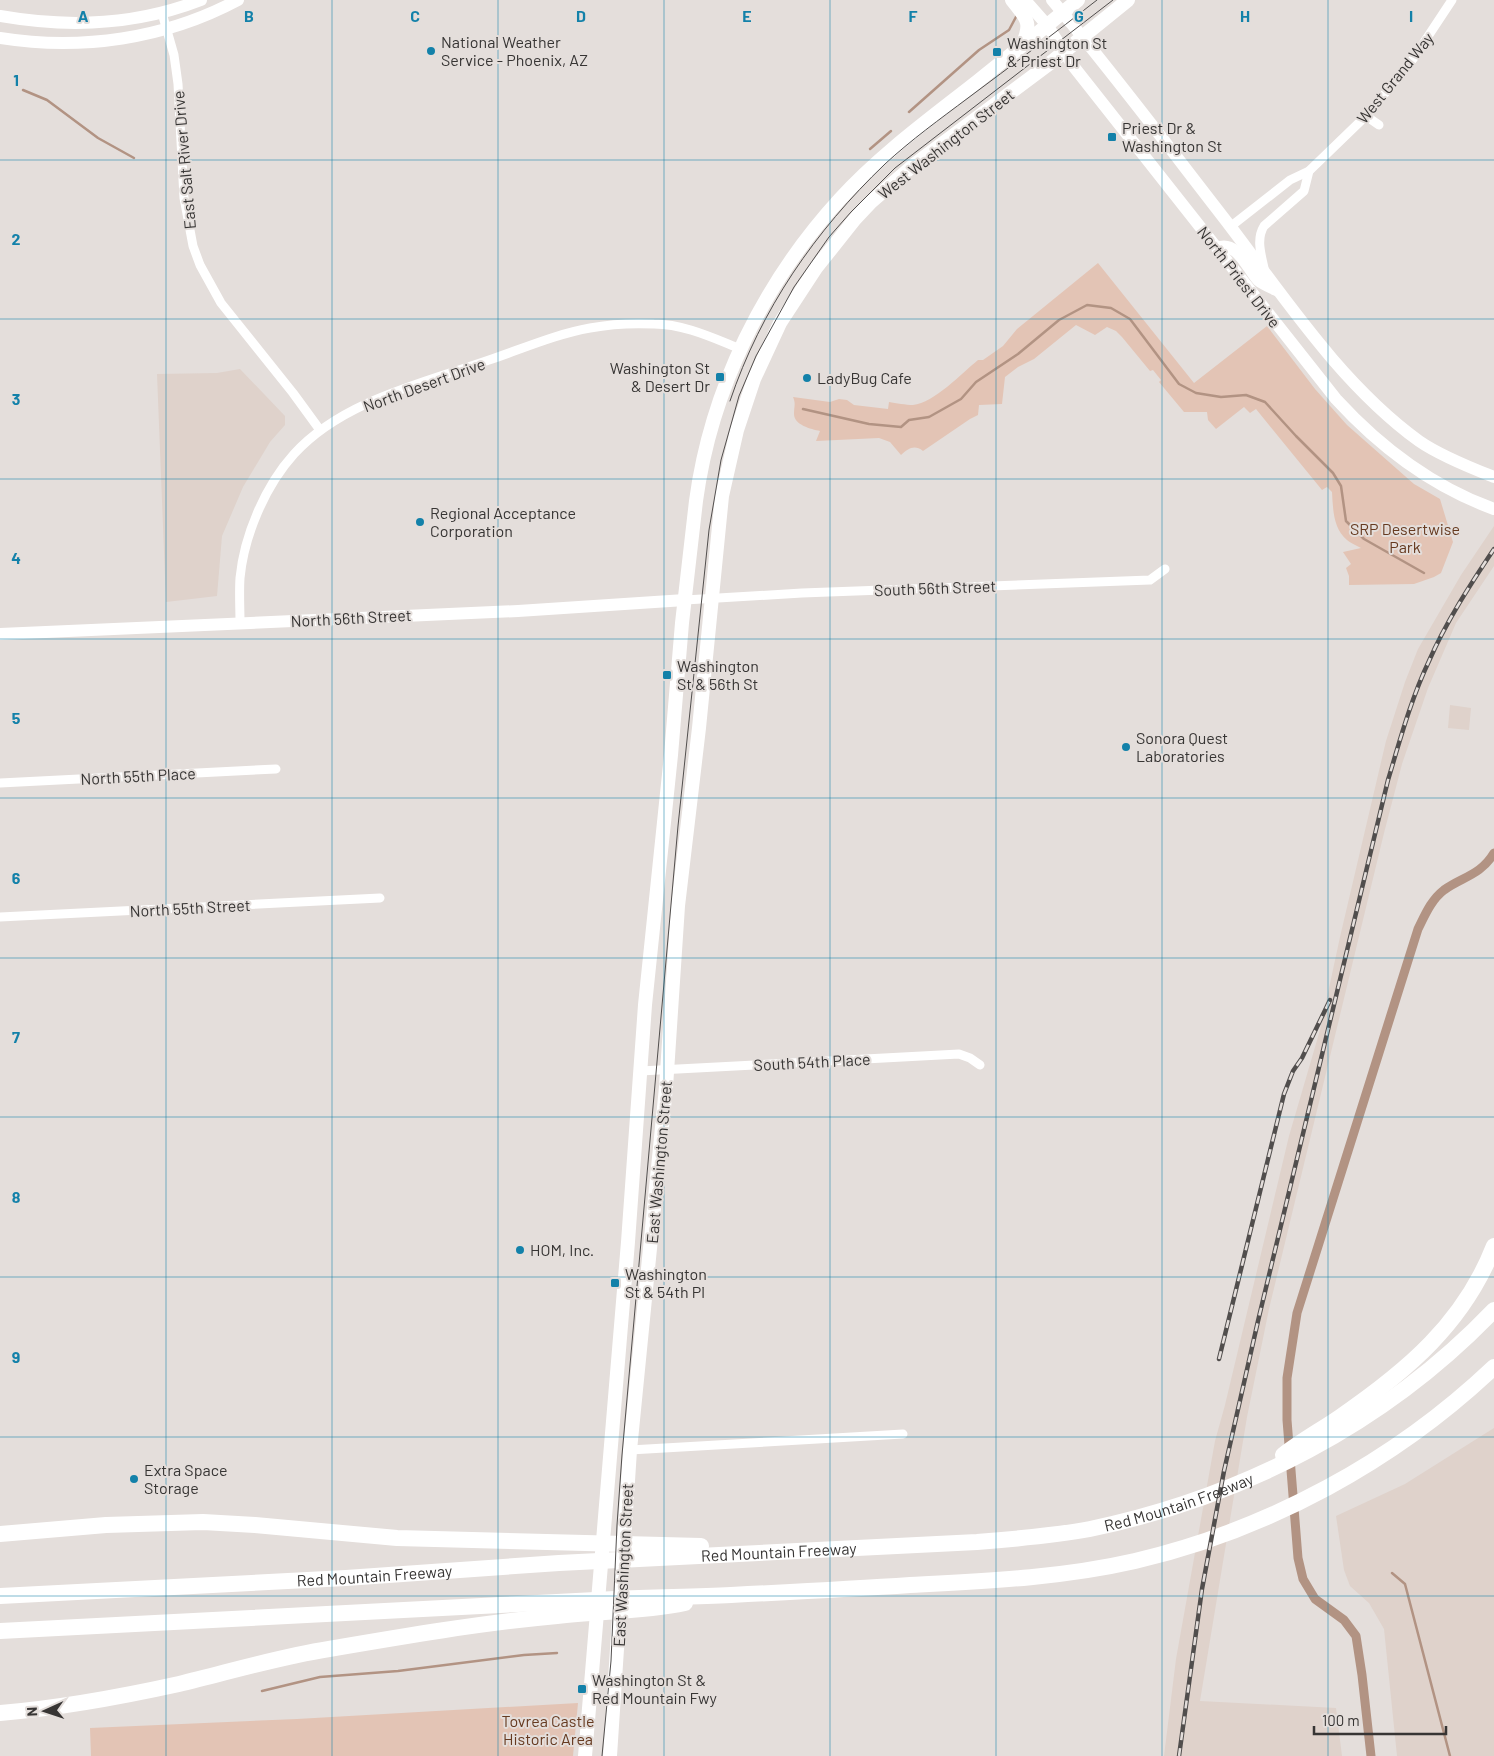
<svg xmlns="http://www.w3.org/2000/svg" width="1494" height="1756" viewBox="0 0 1494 1756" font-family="Barlow,sans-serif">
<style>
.built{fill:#dfd2cb}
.park{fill:#e3c4b5}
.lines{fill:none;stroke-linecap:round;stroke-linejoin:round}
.stream{stroke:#b29383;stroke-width:2.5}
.canal{stroke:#b29383;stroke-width:9}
.street{stroke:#fff;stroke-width:9}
.secondary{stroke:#fff;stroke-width:12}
.primary{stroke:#fff;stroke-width:14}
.highway{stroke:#fff;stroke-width:16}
.tram{stroke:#514e4d;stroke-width:1}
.rail-casing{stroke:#514e4d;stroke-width:4.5}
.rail{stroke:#e4dedb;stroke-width:2.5;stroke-dasharray:8;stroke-linecap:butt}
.grid{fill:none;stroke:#1381a9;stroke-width:1;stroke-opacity:0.55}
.poi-dot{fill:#1381a9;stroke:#e4dedb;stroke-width:2}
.labels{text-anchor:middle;stroke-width:4;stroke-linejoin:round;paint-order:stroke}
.poi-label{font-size:16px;fill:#373534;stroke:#e4dedb;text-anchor:start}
.street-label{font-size:16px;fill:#373534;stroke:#e4dedb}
.park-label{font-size:16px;fill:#663a20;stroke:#e4dedb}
.grid-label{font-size:16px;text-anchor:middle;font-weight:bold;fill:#1381a9;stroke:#e4dedb;stroke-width:4;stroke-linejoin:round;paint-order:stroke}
</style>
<rect width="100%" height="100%" fill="#e4dedb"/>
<g class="built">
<polygon points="240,369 285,416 285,425 270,442 243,487 222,536 217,596 166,602 157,374 217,373"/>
<polygon points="1494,526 1494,566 1456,623 1428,688 1402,764 1384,833 1269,1309 1247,1417 1200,1701 1336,1708 1342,1756 1164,1756 1176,1659 1215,1441 1225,1405 1289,1136 1320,1030 1340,937 1386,741 1405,682 1418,649 1461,575"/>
<polygon points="1450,705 1471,708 1469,730 1448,728"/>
<polygon points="1494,1428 1494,1756 1397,1756 1384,1629 1369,1603 1350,1586 1344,1570 1336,1516 1405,1484"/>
</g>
<g class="park">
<path d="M1098,263L1194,383L1267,326L1315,389L1347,425L1414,484L1440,499L1453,542L1441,573L1434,577L1414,584L1349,585V576L1346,568L1351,564L1343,552L1361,548C1356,545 1350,543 1347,540C1333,528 1333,509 1332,492L1327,487L1322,490L1256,409L1250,413L1244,407L1216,429L1208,420L1207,412H1184L1159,382L1161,380L1153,370L1150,371L1122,337L1116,331L1107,327L1095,335L1076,325L1034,359L1018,367L1005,377L1002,404L979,405L978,415L970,419L923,451C914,444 908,449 901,455L890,442L879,438L816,441L820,431C811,429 794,425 794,414C794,406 796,404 793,397L830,402L839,399L847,400L854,405L888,409L889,402C896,403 906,405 913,405C934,403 962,373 978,360H983L1003,346L1017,329Z"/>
<polygon points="578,1703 573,1756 91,1756 90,1728 297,1719"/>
</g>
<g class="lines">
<g class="stream">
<polyline points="23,90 47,100 98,138 134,158"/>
<polyline points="909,112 979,50 1009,30 1017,15"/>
<polyline points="870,149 891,131"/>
<polyline points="803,409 869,424 901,427 909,420 929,417 961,399 976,382 1018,354 1059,320 1087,305 1111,308 1130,319 1179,384 1196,393 1221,397 1246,395 1265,402 1296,436 1333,473 1341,486 1346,521 1364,539 1424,573"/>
<polyline points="1392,1573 1405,1584 1450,1756"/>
<polyline points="262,1691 320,1677 398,1671 524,1655 557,1653"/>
</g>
<path class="canal" d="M1371,1756L1362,1675L1356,1636L1344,1620L1315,1599L1303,1579L1298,1558L1287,1420V1378L1297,1313L1418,929C1425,915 1431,900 1444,890C1462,877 1481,875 1494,853"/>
<g class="street">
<polyline points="162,13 174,55 178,84 184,198 193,246 200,265 221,303 293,393 320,430"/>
<polyline points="1366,116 1379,125"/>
<polyline points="1230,227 1290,180 1309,171 1369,113 1413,59 1452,0"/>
<path d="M1264,268C1261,254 1256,239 1264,226L1304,191L1309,171"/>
<polyline points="685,600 802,593 1150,580 1165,569"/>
<path d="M240,623C240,608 239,593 240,578C244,536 265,486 294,454C342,401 423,383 489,360C522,349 556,334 590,328C611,324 633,323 654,324C684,324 713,338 741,349"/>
<polyline points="0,783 276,769"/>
<polyline points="0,917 380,898"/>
<polyline points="640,1071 959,1054 970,1058 980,1065"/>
<polyline points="630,1450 903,1434"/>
</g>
<g class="secondary">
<path d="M1025,0L1047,25L1074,67L1336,399C1380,447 1433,487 1494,509"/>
<path d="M1052,0C1114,74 1171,150 1230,226C1287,301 1342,385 1419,441C1439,455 1471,468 1494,477"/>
<path d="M0,16C68,28 137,25 201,0"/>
<path d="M0,38C81,51 165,39 238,0"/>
<path d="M1217,248C1237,240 1247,268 1258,280C1263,284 1270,287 1276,290"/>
<polyline points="0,634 518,611 685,600"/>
</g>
<g class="primary">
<path d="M1012,0C1026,18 1033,22 1022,45"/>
<path d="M585,1756L628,1242L645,1005L671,755L682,623L696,501C711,389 764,282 840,199C881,154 931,118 978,81C1012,54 1045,27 1078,0"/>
<polyline points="610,1756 630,1450 666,1087 678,906 699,728 722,496 737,430 754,379 780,323 816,268 855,219 871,202 915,164 1049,64 1128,0"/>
</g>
<g class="highway">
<path d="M1283,1455C1301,1441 1321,1430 1340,1417C1407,1371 1464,1323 1494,1246"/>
<polyline points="0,1534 106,1525 203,1522 255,1525 397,1538 701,1546"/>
<path id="s1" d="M0,1596L346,1578L559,1563L977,1542C1015,1539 1053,1536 1090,1529C1243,1497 1385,1424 1494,1310"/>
<path d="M0,1631C205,1620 410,1609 615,1599C654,1597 692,1597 731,1595C791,1592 851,1589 910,1585C986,1581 1061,1578 1135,1561C1268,1530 1395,1461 1494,1367"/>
<path d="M0,1713C60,1708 120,1697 179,1684C229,1672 278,1657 329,1649C405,1636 481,1623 557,1616C600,1611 643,1612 685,1603"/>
</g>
<g class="tram">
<path d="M730,401C761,309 815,231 885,164C911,140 940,119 968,98C1011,66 1055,33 1097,0"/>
<polyline points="602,1756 611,1661 617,1525 622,1455 678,826 709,530 721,460 739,396 756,356 794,287 829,237 851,212 895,168 1113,0"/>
</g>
<defs>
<g id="rail">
<polyline points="1219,1359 1284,1094 1293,1071 1302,1058 1330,1000"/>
<path d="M1179,1756L1202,1589L1224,1471L1258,1321L1388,780C1400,740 1411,699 1429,661C1446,622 1470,585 1494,549"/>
</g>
</defs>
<use href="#rail" class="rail-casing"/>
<use href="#rail" class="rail"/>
</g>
<path class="grid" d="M166,0V1756M332,0V1756M498,0V1756M664,0V1756M830,0V1756M996,0V1756M1162,0V1756M1328,0V1756M0,160H1494M0,319H1494M0,479H1494M0,639H1494M0,798H1494M0,958H1494M0,1117H1494M0,1277H1494M0,1437H1494M0,1596H1494"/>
<g class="poi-dot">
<circle cx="431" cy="51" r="5"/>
<rect x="992" y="47" width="10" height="10" rx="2.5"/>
<rect x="1107" y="132" width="10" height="10" rx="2.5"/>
<rect x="715" y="372" width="10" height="10" rx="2.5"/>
<circle cx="807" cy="378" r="5"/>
<circle cx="420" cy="522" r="5"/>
<rect x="662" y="670" width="10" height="10" rx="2.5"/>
<circle cx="1126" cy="747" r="5"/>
<circle cx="520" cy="1250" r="5"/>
<rect x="610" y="1278" width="10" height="10" rx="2.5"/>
<circle cx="134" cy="1479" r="5"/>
<rect x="577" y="1684" width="10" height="10" rx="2.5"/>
</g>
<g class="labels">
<g class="poi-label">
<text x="441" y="48">National Weather<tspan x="441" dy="18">Service - Phoenix, AZ</tspan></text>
<text x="1007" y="49">Washington St<tspan x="1007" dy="18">&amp; Priest Dr</tspan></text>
<text x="1122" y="134">Priest Dr &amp;<tspan x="1122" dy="18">Washington St</tspan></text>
<text x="710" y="374" text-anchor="end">Washington St<tspan x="710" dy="18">&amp; Desert Dr</tspan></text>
<text x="817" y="384">LadyBug Cafe</text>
<text x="430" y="519">Regional Acceptance<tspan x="430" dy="18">Corporation</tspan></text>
<text x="677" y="672">Washington<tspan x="677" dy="18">St &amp; 56th St</tspan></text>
<text x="1136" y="744">Sonora Quest<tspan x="1136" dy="18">Laboratories</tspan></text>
<text x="530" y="1256">HOM, Inc.</text>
<text x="625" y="1280">Washington<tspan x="625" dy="18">St &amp; 54th Pl</tspan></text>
<text x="144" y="1476">Extra Space<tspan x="144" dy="18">Storage</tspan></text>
<text x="592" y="1686">Washington St &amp;<tspan x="592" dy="18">Red Mountain Fwy</tspan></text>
</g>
<g class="street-label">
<text transform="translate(1395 78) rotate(-51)" y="6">West Grand Way</text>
<text transform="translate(946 144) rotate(-38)" y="6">West Washington Street</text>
<text transform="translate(184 160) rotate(-95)" y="6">East Salt River Drive</text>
<text transform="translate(1239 277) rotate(52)" y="6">North Priest Drive</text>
<text transform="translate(424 385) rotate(-20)" y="6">North Desert Drive</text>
<text transform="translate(935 588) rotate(-2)" y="6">South 56th Street</text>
<text transform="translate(351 618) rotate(-3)" y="6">North 56th Street</text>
<text transform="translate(138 776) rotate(-3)" y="6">North 55th Place</text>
<text transform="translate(190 908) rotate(-3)" y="6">North 55th Street</text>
<text transform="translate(812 1062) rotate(-3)" y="6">South 54th Place</text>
<text transform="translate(659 1162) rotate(-85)" y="6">East Washington Street</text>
<text dy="6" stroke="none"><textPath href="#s1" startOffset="1185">Red Mountain Freeway</textPath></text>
<text dy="6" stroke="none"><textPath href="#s1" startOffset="780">Red Mountain Freeway</textPath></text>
<text transform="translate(623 1565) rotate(-87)" y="6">East Washington Street</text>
<text dy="6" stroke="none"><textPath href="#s1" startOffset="375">Red Mountain Freeway</textPath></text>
</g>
<g class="park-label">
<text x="1405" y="535">SRP Desertwise<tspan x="1405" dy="18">Park</tspan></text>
<text x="548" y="1727">Tovrea Castle<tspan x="548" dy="18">Historic Area</tspan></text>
</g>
</g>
<g class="grid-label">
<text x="83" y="22">A</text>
<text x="249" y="22">B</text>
<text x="415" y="22">C</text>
<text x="581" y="22">D</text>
<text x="747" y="22">E</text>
<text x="913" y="22">F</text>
<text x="1079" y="22">G</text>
<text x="1245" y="22">H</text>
<text x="1411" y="22">I</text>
<text x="16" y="86">1</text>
<text x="16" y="245">2</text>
<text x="16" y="405">3</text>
<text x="16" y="564">4</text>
<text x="16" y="724">5</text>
<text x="16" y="884">6</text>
<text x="16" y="1043">7</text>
<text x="16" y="1203">8</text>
<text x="16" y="1363">9</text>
</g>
<g transform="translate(45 1711) rotate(267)" stroke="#e4dedb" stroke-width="4" paint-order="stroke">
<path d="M0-4L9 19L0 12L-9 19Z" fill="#373534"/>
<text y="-8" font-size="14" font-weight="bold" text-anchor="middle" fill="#373534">N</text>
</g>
<path d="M1314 1726v8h132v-8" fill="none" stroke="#373534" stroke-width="2.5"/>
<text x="1322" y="1726" font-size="15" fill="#373534" stroke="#e4dedb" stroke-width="4" paint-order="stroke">100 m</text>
</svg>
